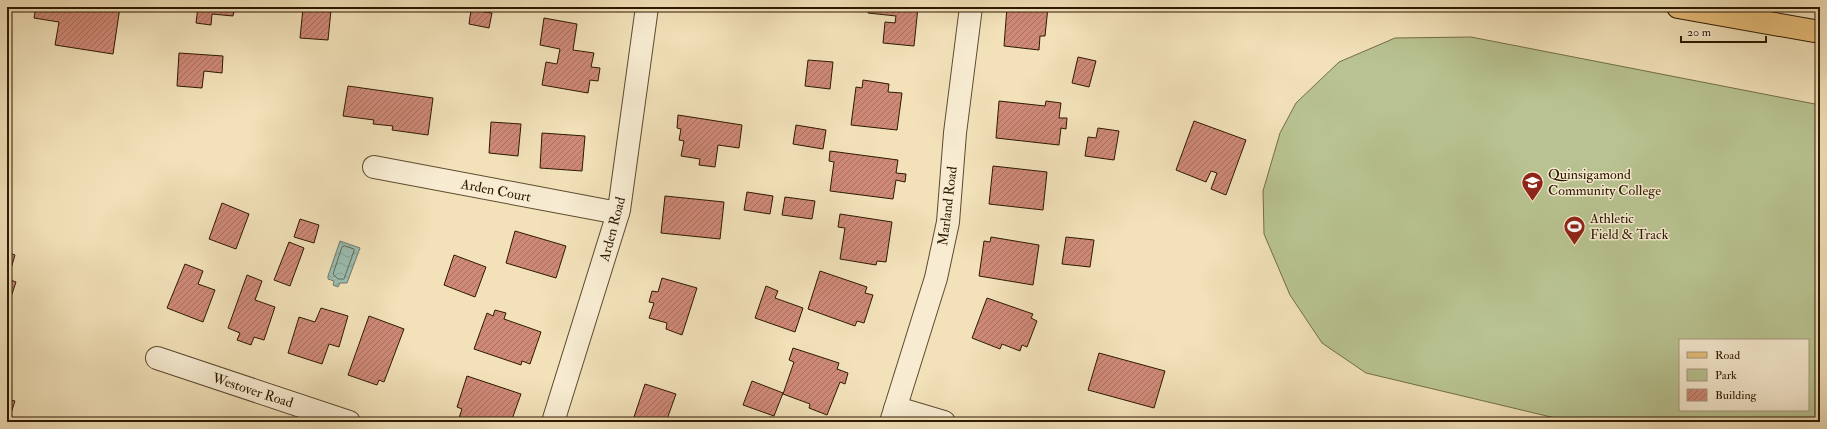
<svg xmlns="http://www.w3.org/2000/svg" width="1827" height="429" viewBox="0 0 1827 429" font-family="'IM FELL Double Pica',serif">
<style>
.park{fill:#b8c391;stroke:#726e48;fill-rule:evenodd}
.water{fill:url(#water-waves);stroke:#6f7b6a}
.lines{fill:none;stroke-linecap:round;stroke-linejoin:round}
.shore{stroke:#646b58;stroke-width:1}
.building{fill:url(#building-hatch);stroke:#2d1900}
.minor-casing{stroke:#5e4b2e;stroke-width:24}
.major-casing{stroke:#2d1900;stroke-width:24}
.minor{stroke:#f7ecd2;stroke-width:22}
.major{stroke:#e9c07c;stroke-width:22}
.labels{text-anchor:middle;stroke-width:3;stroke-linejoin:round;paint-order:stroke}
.poi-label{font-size:14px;fill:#2d1900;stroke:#f7ecd2;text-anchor:start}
.street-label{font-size:14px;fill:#2d1900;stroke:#f7ecd2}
</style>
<defs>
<pattern id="water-waves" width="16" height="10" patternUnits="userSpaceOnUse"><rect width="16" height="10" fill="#9bbdb1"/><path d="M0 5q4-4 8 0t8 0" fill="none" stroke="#86a296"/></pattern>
<pattern id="building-hatch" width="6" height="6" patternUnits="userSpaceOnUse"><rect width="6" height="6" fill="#ce8977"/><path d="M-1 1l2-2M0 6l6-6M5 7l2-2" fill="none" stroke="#a86f5f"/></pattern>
</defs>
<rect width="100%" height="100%" fill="#f2e1b9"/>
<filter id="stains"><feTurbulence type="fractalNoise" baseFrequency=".005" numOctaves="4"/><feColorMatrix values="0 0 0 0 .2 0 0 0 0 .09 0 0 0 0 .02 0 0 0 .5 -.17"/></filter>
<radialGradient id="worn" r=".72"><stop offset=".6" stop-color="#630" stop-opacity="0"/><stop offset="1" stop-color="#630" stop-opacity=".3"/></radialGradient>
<path class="park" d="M1471,37L1820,105V422H1572L1366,373L1322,343L1290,295L1264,234L1263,191L1280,133L1296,103L1339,62L1395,38ZM1680,340H1808V410H1680Z"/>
<polygon class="water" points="340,241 360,248 347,283 340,283 338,287 333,285 334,281 328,279 328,276"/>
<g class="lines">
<polygon class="shore" points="345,246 354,249 354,251 344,279 338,279 333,274 342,247"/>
</g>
<g class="building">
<polygon points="36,7 120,7 113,54 55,45 59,22 34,18"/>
<polygon points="198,7 235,7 233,16 212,14 211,25 196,23"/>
<polygon points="869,7 918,7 914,46 883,43 885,22 895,23 896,16 868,13"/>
<polygon points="1007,7 1048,7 1045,36 1040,36 1039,50 1004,46"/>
<polygon points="303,8 331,10 328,40 300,38"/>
<polygon points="471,10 492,13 489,28 469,24"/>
<polygon points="544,18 577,24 573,50 594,53 591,67 600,68 598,81 590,80 588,93 542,85 546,62 557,64 560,49 540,45"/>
<polygon points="179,53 223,56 222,73 204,71 202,88 177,86"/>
<polygon points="1078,57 1096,61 1089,87 1072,83"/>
<polygon points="808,60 833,62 830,89 805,86"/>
<polygon points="863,80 889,84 888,92 902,93 897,130 851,125 856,87 862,88"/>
<polygon points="348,86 433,98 428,135 392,130 393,126 373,124 374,120 343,116"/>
<polygon points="999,101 1045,106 1046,101 1061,103 1059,118 1067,118 1066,129 1061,128 1059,145 996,138"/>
<polygon points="678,115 742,125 739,148 718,145 715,167 699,165 700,159 681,156 684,141 679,140 681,129 677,128"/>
<polygon points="1194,121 1246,140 1226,195 1211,189 1217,173 1211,171 1206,182 1176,170"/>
<polygon points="491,122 521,124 518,156 489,153"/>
<polygon points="796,125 826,130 823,149 793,144"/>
<polygon points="1098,128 1119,131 1114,160 1085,156 1088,137 1096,138"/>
<polygon points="542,133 585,136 582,171 540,168"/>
<polygon points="830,151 898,160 896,173 906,174 905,182 896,180 893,199 830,191 834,162 829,161"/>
<polygon points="993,166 1047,172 1043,210 989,204"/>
<polygon points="747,192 773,196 770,214 744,210"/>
<polygon points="665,196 724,202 720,239 661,233"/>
<polygon points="785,197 815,201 812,219 782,215"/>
<polygon points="222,203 249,214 236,249 209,239"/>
<polygon points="840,214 892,222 886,262 877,261 876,265 840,259 845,228 838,227"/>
<polygon points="300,219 319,225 314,243 294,237"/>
<polygon points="515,231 566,246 556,278 506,263"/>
<polygon points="991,237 1039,245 1033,285 979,276 984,241 990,242"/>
<polygon points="1066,237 1094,240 1090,267 1062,264"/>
<polygon points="289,242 304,248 290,286 274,280"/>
<polygon points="7,252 15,255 8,279 16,282 8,306"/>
<polygon points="454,255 486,267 475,297 444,285"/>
<polygon points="185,264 203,271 198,284 215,290 203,322 167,308"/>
<polygon points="820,271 867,287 865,293 873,295 864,323 857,321 855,326 808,309"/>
<polygon points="247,275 262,281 255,300 275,307 264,340 254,337 251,345 237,340 240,333 228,328"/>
<polygon points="662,278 697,288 682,335 666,329 667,323 649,318 654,303 649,302 652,291 658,292"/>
<polygon points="766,286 778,291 775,298 803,308 795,332 755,318"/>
<polygon points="987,298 1033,314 1031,318 1037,321 1027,347 1022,345 1020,351 1002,344 1000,349 972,338"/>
<polygon points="321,308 348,316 339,347 329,344 322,364 288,353 299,317 315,322"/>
<polygon points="495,310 506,313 504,319 541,332 530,364 522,361 521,365 474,349 487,313 493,316"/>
<polygon points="369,316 404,329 384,382 379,380 377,385 348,375"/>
<polygon points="793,348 839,363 837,369 848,373 845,384 840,382 827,415 809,408 810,404 783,394 794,362 789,360"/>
<polygon points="1099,353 1165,371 1154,408 1088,390"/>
<polygon points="467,376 521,394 511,422 487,422 475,418 473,422 459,418 462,409 457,407"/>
<polygon points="752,381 783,393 774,416 743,405"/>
<polygon points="645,384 676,394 666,422 647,422 634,417"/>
<polygon points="7,399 15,401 8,422 7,422"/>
<polygon points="770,417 785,422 768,422"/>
</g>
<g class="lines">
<defs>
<g id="minor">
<polyline points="374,167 618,213"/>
<polyline points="157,358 349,422"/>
<polyline points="895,409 897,408 944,422"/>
<polyline points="553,422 619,210 647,7"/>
<polyline points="891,422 936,278 948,222 955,133 971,7"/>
</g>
<polyline id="major" points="1678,7 1820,32"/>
</defs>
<use href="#minor" class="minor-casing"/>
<use href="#major" class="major-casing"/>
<use href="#minor" class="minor"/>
<use href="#major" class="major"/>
</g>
<defs>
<symbol id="university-pin" viewBox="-11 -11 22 30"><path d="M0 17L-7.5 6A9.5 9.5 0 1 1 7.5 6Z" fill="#8f2418" stroke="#f7ecd2"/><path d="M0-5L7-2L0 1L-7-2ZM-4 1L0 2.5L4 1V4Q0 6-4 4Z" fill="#fff"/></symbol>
<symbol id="stadium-pin" viewBox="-11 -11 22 30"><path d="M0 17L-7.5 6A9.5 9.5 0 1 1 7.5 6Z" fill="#8f2418" stroke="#f7ecd2"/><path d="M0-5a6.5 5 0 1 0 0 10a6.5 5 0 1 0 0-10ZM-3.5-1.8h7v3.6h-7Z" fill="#fff"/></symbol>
</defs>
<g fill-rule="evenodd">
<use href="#university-pin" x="1520" y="170" width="25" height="34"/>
<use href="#stadium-pin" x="1562" y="214" width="25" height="34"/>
</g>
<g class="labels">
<g class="poi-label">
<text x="1548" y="179">Quinsigamond<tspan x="1548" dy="16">Community College</tspan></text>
<text x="1590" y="223">Athletic<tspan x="1590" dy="16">Field &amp; Track</tspan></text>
</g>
<g class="street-label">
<text transform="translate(496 190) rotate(11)" y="5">Arden Court</text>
<text transform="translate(947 206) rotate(-83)" y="5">Marland Road</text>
<text transform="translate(612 229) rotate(-75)" y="5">Arden Road</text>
<text transform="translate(253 390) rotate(18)" y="5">Westover Road</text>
</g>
</g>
<rect width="1827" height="429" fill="none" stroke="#f2e1b9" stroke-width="24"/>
<rect x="8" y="8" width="1811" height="413" fill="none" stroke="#2d1900" stroke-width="2"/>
<rect x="12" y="12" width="1803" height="405" fill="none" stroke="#2d1900"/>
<rect x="1679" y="339" width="130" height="72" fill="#f7ecd2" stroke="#a6987e"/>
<rect x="1687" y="352" width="20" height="6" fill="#e9c07c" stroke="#a6987e"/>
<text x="1715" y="359" font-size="12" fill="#2d1900">Road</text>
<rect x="1687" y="369" width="20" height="12" fill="#b8c391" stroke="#a6987e"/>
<text x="1715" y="379" font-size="12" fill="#2d1900">Park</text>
<rect x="1687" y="389" width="20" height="12" fill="url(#building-hatch)" stroke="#a6987e"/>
<text x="1715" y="399" font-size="12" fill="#2d1900">Building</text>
<path d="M1681 36v6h85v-6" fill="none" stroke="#2d1900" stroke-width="2"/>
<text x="1687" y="36" font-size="12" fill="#2d1900" stroke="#f7ecd2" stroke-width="3" paint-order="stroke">20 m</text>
<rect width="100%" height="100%" filter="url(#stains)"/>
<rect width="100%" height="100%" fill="url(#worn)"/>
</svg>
